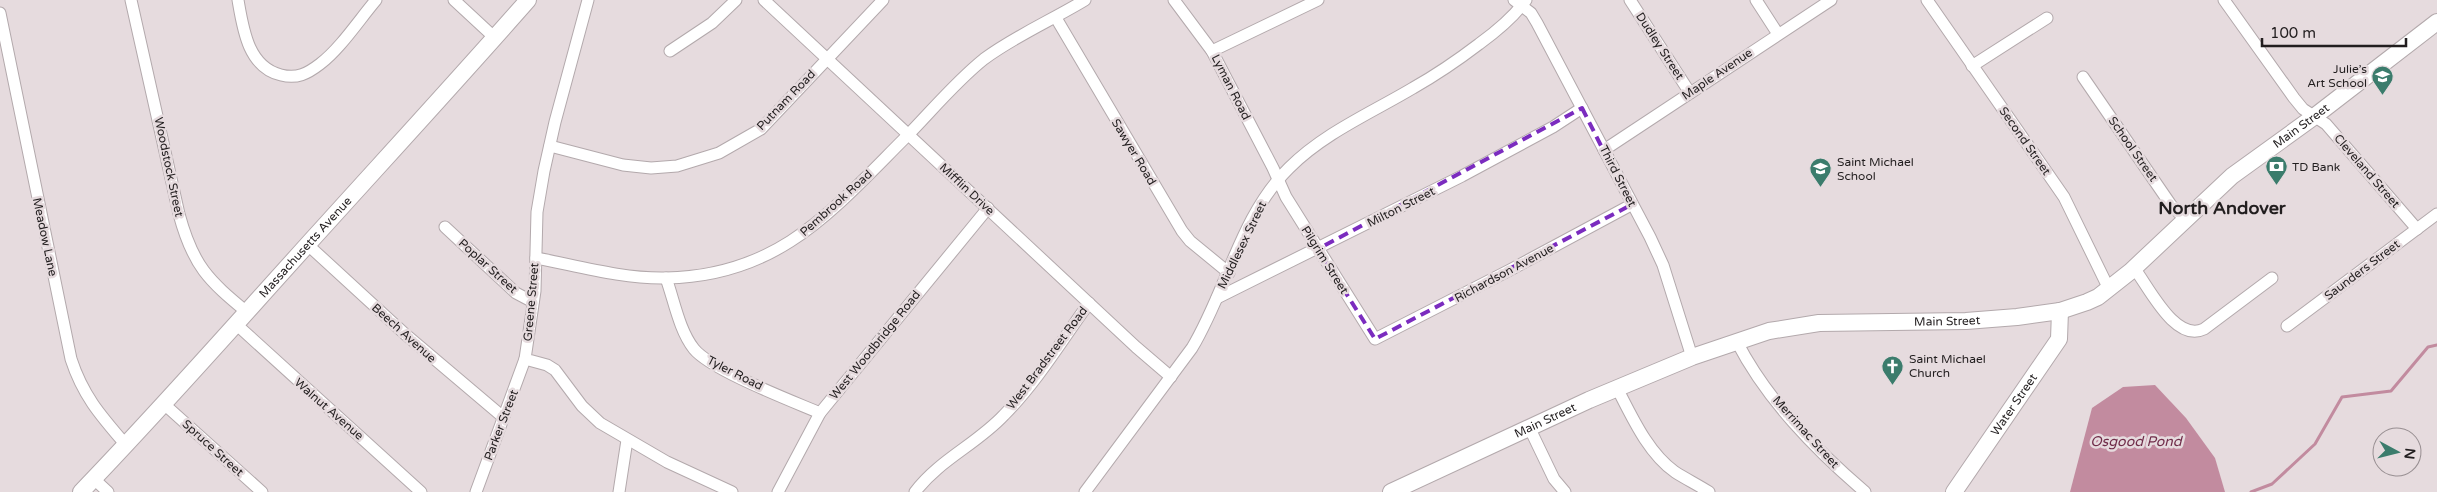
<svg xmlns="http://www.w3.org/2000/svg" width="2437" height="492" viewBox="0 0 2437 492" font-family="'Varela Round',sans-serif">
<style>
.water{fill:#c28b9f}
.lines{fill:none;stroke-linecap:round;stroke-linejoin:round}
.stream{stroke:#c28b9f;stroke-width:3}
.street-casing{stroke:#b3a9ac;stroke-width:13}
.secondary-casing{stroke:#b3a9ac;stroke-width:18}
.street{stroke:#fff;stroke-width:11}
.secondary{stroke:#fff;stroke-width:16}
.marked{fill:none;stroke:#7b2cbf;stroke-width:4;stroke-dasharray:10 6;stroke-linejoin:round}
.labels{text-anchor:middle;stroke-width:5;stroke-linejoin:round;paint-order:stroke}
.street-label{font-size:12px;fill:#221e1f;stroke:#e6dbde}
.poi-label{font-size:12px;fill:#221e1f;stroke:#e6dbde;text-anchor:start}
.water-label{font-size:14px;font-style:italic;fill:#702c49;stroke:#e6dbde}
.district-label{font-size:18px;font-weight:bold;fill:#221e1f;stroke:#e6dbde}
</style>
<rect width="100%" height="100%" fill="#e6dbde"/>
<polygon class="water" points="2155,385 2186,418 2215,458 2225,492 2070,492 2092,408 2123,387"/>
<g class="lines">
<polyline class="stream" points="2251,492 2272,484 2315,444 2342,397 2391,391 2428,347 2437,345"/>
<defs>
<g id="street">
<path d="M131,0L179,214C193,266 208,280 248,313"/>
<path d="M238,0C243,29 248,67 281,75C297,79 307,74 320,64C340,49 359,20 376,0"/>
<polyline points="454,0 495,38"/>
<polyline points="588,0 555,122 544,171 537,212 535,291 525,359 547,365 555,370 582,406 600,423 667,462 732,492"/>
<polyline points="764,0 1136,347 1171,377"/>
<polyline points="1174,0 1212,51 1273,168 1286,197 1375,339 1510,270 1631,205"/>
<polyline points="1514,0 1531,13 1537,23 1650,237 1663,265 1692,357"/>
<polyline points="1630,0 1690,93"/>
<polyline points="1756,0 1778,34"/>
<polyline points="1927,0 2064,197 2109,289"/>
<polyline points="2224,0 2294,98 2303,109 2326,124 2417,229"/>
<path d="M0,13L71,359C83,396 101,416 126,445"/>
<polyline points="1056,18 1182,231 1190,241 1229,273"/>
<polyline points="670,51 712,23 736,0"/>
<polyline points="1212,51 1318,0"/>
<polyline points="1972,66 2047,18"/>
<polyline points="2083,77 2171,205 2185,219"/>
<polyline points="550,146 623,165 651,168 677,166 719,153 761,129 883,0"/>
<polyline points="1604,150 1831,0"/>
<polyline points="445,227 516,293 533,302"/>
<polyline points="308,245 405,334 503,417"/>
<path d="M536,258C578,266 623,279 666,278C778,276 831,212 904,139C930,113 954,83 984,59C1015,36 1052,20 1085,0"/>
<path d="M2134,268C2149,287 2175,343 2204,329L2272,278"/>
<path d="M666,278C674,300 679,330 694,349C711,370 792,401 820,413"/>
<polyline points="1217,298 1462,176 1553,127 1582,108"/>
<polyline points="237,325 421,492"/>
<polyline points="2287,326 2437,214"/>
<path d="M1737,342C1767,400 1815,449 1865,492"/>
<path d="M1617,388C1632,417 1648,453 1675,472C1686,479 1698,485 1709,492"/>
<polyline points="164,404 262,492"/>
<polyline points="1529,427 1554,479 1565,492"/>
<polyline points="94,479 108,492"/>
<polyline points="476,492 525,359"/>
<polyline points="619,492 627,440"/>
<polyline points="778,492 820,413 988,208"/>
<path d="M915,492C939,460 977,444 1004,415C1037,382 1062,340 1089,303"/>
<path d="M1085,492L1192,348C1227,290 1240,216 1289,168C1324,133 1371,113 1413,88C1436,75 1458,60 1479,44C1497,31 1513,18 1526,0"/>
</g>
<g id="secondary">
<path id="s1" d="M81,492C166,404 246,312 328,222C395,148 462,75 528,0"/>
<path id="s2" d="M1391,492L1589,400L1692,357L1769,331L1819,323L1966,321L2017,317L2060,311L2087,302L2098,297L2131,271L2232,176L2315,116L2437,22"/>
<path id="s3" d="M1954,492L2059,339L2060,311"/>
</g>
</defs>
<use href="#street" class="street-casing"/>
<use href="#secondary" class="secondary-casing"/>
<use href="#street" class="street"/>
<use href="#secondary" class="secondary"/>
</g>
<path class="marked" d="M1582,108L1631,205L1375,339L1318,249Z"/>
<defs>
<symbol id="school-pin" viewBox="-11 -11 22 30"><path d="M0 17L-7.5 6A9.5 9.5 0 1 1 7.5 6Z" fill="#3b7c6c" stroke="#e6dbde"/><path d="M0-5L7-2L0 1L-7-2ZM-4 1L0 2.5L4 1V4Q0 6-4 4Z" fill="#fff"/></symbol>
<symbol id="bank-pin" viewBox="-11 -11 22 30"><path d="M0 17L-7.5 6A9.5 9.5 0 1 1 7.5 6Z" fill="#3b7c6c" stroke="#e6dbde"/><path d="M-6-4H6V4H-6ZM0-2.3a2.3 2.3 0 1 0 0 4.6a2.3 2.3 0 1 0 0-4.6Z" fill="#fff"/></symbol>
<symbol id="church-pin" viewBox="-11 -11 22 30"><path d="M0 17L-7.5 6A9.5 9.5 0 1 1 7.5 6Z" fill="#3b7c6c" stroke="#e6dbde"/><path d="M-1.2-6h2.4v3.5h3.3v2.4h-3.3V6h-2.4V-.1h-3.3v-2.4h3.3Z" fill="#fff"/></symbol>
</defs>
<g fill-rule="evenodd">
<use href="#school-pin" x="2370" y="64" width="25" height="34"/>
<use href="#bank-pin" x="2264" y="154" width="25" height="34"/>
<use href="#school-pin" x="1808" y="156" width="25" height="34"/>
<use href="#church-pin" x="1880" y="354" width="25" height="34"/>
</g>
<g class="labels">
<g class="street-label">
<text transform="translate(1660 46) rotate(57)" y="4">Dudley Street</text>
<text transform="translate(1717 74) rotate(-34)" y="4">Maple Avenue</text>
<text transform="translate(1231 87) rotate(63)" y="4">Lyman Road</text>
<text transform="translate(786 100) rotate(-46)" y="4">Putnam Road</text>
<text dy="4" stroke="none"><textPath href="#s2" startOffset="1010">Main Street</textPath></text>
<text transform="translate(2025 141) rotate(55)" y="4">Second Street</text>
<text transform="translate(2133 149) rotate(55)" y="4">School Street</text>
<text transform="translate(1134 152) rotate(59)" y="4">Sawyer Road</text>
<text transform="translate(169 167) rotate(78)" y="4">Woodstock Street</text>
<text transform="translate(2367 171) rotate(49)" y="4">Cleveland Street</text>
<text transform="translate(1618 176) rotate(63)" y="4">Third Street</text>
<text transform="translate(967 189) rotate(43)" y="4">Mifflin Drive</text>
<text transform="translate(836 203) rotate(-42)" y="4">Pembrook Road</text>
<text transform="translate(1401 207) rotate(-27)" y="4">Milton Street</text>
<text transform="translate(45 237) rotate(78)" y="4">Meadow Lane</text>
<text transform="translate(1242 245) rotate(-64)" y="4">Middlesex Street</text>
<text dy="4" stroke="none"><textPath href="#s1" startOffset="332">Massachusetts Avenue</textPath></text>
<text transform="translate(1325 260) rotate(58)" y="4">Pilgrim Street</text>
<text transform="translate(488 266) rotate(42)" y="4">Poplar Street</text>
<text transform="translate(2362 270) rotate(-37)" y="4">Saunders Street</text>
<text transform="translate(1504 273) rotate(-28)" y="4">Richardson Avenue</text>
<text transform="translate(531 302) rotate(-85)" y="4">Greene Street</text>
<text dy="4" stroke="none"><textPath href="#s2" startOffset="590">Main Street</textPath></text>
<text transform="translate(404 333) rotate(42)" y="4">Beech Avenue</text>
<text transform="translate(875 345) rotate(-51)" y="4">West Woodbridge Road</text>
<text transform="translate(1047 358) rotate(-53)" y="4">West Bradstreet Road</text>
<text transform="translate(735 373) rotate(27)" y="4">Tyler Road</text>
<text dy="4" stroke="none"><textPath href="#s3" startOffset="106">Water Street</textPath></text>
<text transform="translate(329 409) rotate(41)" y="4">Walnut Avenue</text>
<text dy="4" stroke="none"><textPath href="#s2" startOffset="170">Main Street</textPath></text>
<text transform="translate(501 425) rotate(-69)" y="4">Parker Street</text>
<text transform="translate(1806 432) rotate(48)" y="4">Merrimac Street</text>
<text transform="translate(213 448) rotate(42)" y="4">Spruce Street</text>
</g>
<g class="poi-label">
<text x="2367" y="73" text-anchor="end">Julie’s<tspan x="2367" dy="14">Art School</tspan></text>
<text x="1837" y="166">Saint Michael<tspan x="1837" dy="14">School</tspan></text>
<text x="2292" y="171">TD Bank</text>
<text x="1909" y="363">Saint Michael<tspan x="1909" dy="14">Church</tspan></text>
</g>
<g class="water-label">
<text x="2136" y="446">Osgood Pond</text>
</g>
<g class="district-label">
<text x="2222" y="214">North Andover</text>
</g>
</g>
<g transform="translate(2397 452) rotate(97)"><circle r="24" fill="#e6dbde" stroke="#988f92"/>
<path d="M0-4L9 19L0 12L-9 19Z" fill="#3b7c6c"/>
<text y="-8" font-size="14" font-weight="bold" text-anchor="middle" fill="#221e1f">N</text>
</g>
<path d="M2262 38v8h144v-8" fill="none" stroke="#221e1f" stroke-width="2.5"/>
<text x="2270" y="38" font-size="15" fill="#221e1f" stroke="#e6dbde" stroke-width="4" paint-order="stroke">100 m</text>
</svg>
